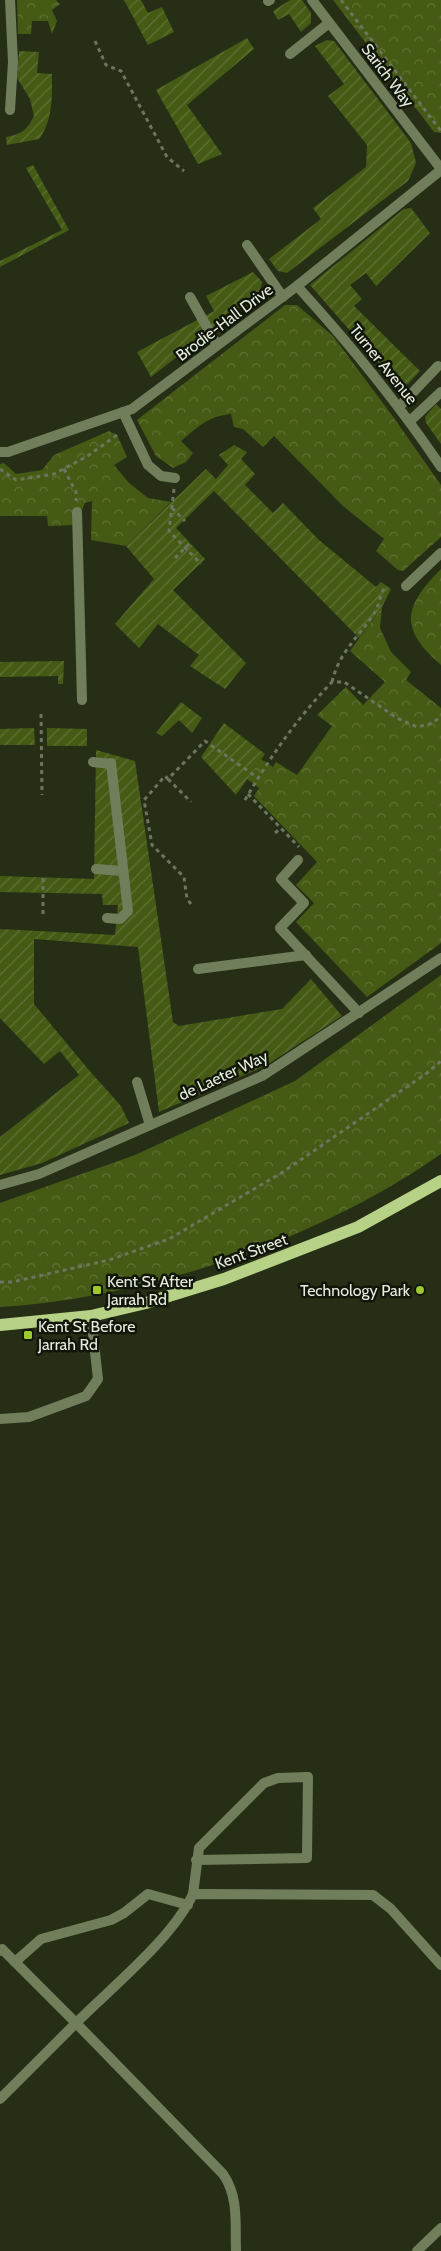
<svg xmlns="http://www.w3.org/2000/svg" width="441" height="2251" viewBox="0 0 441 2251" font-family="Cabin,sans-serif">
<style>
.forest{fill:url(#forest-crowns)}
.garden{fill:url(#garden-furrows)}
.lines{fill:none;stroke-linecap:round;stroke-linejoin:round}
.path{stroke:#6d755f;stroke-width:3;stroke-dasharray:4 4;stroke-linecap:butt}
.lane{stroke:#717e5b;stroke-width:10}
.street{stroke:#717e5b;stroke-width:10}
.primary{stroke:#b7d287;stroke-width:12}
.poi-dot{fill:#9dca2f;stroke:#11150a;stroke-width:2}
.labels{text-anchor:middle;stroke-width:5;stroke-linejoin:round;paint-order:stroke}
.street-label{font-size:16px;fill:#e6eddd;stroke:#11150a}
.poi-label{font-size:16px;fill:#e6eddd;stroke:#11150a;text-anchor:start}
</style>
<defs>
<pattern id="forest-crowns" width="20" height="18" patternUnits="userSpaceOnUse" patternTransform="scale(1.25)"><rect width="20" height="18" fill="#455a14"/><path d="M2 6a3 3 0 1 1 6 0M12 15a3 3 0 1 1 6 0" fill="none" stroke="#607236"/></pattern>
<pattern id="garden-furrows" width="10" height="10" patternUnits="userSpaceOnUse" patternTransform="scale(1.25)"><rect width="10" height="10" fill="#455a14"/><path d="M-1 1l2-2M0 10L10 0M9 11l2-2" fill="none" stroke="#607236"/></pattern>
</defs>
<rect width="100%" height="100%" fill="#262f16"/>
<g class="forest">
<polygon points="17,0 56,0 60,4 52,10 57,21 52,34 48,21 32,21 31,34 18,34"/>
<polygon points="333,0 441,0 441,133 434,132"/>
<path d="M285,305H297L333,336L391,414L441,485V537L403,571L398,570L376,551L384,539L343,506L274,436L263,447L243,429L234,427L231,414C209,416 197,427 181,441L193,453L186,462L173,468L156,456L137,420Z"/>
<polygon points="109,431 117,435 127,457 114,465 129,483 148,498 171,502 126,546 91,540 92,501 85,503 75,525 48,526 47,516 0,516 0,464 4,463 16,474 42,470 54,455"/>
<path d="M441,569V665C398,628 404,606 441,569Z"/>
<polygon points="382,607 380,628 391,652 411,672 406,680 441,708 441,943 367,997 296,922 314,903 296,885 317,862 254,796 259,788 247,779 261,759 273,767 276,762 297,775 332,726 317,715 346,687 363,705 385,682 350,651"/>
<path d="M441,975V1154C320,1239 148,1298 0,1307V1203L135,1155L295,1081Z"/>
</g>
<g class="garden">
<polygon points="124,0 141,0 148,13 162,7 174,32 148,45"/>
<polygon points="290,0 302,0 311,13 311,23 301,32 289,14 278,20 273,11"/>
<polygon points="247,38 254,49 187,105 222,154 198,164 156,90"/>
<polygon points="327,40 334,41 411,143 416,163 408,181 287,273 278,271 269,259 321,219 313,208 366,167 367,145 328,96 344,84 315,46"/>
<path d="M19,51L39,52L37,73L52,74C52,97 53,120 39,139L7,145L6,137C22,134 27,130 34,116L30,99L17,78Z"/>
<polygon points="33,165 69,230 0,267 0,261 62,230 26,168"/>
<polygon points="411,208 430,233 376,286 366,273 350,285 362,299 354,306 420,371 408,384 395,382 310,285 404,209"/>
<polygon points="253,272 262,282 260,292 151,377 137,352 214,311 206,296"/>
<polygon points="436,404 441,409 441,444 426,423 425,417"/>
<polygon points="234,445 247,452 241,459 255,474 245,485 273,513 283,503 319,540 376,587 381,582 391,589 382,607 359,638 214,491 176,528 205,559 173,590 246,663 225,689 190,666 199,655 158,624 139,648 115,624 154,579 126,546 206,469 216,479 228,465 219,455"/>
<polygon points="64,661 63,684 58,684 58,676 0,677 0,662"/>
<polygon points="181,702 202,718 192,733 179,720 162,736 156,733"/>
<polygon points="224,723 265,754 236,795 201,757"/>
<polygon points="34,728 35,745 0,745 0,729"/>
<polygon points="47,728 87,729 87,746 47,746"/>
<polygon points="96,750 135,761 173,1022 179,1026 282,1009 311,979 342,1016 265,1066 159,1112 138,947 34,939 34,1004 88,1069 121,1106 129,1123 42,1163 0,1175 0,1137 79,1075 60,1051 44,1064 0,1018 0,929 115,935 118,905 103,905 102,894 0,892 0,876 94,879"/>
</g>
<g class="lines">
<g class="path">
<polyline points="341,0 441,131"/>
<polyline points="95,41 106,65 121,71 167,157 184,171"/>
<polyline points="0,469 16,480 54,474 86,457 117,435"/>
<polyline points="64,469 76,492 76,501"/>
<polyline points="174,489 169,531 201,564"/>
<polyline points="172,508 185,521"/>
<polyline points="175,558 190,543"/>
<path d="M332,682C339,652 359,637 375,612C379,606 379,597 385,587"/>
<polyline points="41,714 42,795"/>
<polyline points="168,779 191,802"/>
<polyline points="248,794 299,847"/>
<path d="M245,800C270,757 298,717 332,682H344L397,718L417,727L430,724L441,717"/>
<polyline points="275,833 281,828"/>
<polyline points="43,878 43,917"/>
<polyline points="191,904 187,899 184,877 152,845 144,800 165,776 168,779 205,741 258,778"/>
<polyline points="0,1282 12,1282 109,1260 169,1239 283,1172 427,1073 441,1061"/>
</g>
<g class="lane">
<polyline points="268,1 270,0"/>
<polyline points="290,54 329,23"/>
<polyline points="77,512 82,700"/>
<polyline points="93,762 111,764"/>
<polyline points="298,860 281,879 304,903 280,928 359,1013"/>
<polyline points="96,869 123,871"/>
<polyline points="107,918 120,919 128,911 111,763"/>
<polyline points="198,969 306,955"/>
<polyline points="0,1419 29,1417 86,1396 98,1379 91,1316"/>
<polyline points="193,1894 199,1848 264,1783 278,1778 308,1777 307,1858 196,1860"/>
<path d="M0,1951L2,1949L76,2023C112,1987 172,1939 193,1894L373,1895L391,1909L441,1965"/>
<polyline points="15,1962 41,1939 111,1920 124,1913 148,1894 188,1905"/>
<path d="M0,2099L76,2023L223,2174C239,2197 235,2224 236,2251"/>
<polyline points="417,2251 441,2228"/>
</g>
<g class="street">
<polyline points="312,0 441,169"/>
<polyline points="10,110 13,62 10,0"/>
<polyline points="247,245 283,297"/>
<path d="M297,286C349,343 398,403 441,467"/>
<polyline points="190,297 217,345"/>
<polyline points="399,407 438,366"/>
<polyline points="123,412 148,465 161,476 175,478"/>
<polyline points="410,421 441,392"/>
<polyline points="0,452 8,452 132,409 297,286 441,170"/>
<polyline points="406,586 441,553"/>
<polyline points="137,1082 150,1125"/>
<polyline points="0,1185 39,1174 262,1076 441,958"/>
</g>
<polyline class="primary" points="0,1325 91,1316 146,1303 224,1279 358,1227 441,1181"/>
</g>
<g class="poi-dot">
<rect x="92" y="1285" width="10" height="10" rx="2.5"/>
<circle cx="420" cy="1290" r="5"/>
<rect x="23" y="1330" width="10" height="10" rx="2.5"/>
</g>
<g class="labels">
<g class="street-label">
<text transform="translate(388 75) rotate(53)" y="6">Sarich Way</text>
<text transform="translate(224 322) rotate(-37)" y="6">Brodie-Hall Drive</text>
<text transform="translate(384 364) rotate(51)" y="6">Turner Avenue</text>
<text transform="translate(223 1075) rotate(-25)" y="6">de Laeter Way</text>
<text transform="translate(251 1251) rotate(-20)" y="6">Kent Street</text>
</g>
<g class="poi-label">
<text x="107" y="1287">Kent St After<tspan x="107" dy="18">Jarrah Rd</tspan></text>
<text x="410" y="1296" text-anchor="end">Technology Park</text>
<text x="38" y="1332">Kent St Before<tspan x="38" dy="18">Jarrah Rd</tspan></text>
</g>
</g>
</svg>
